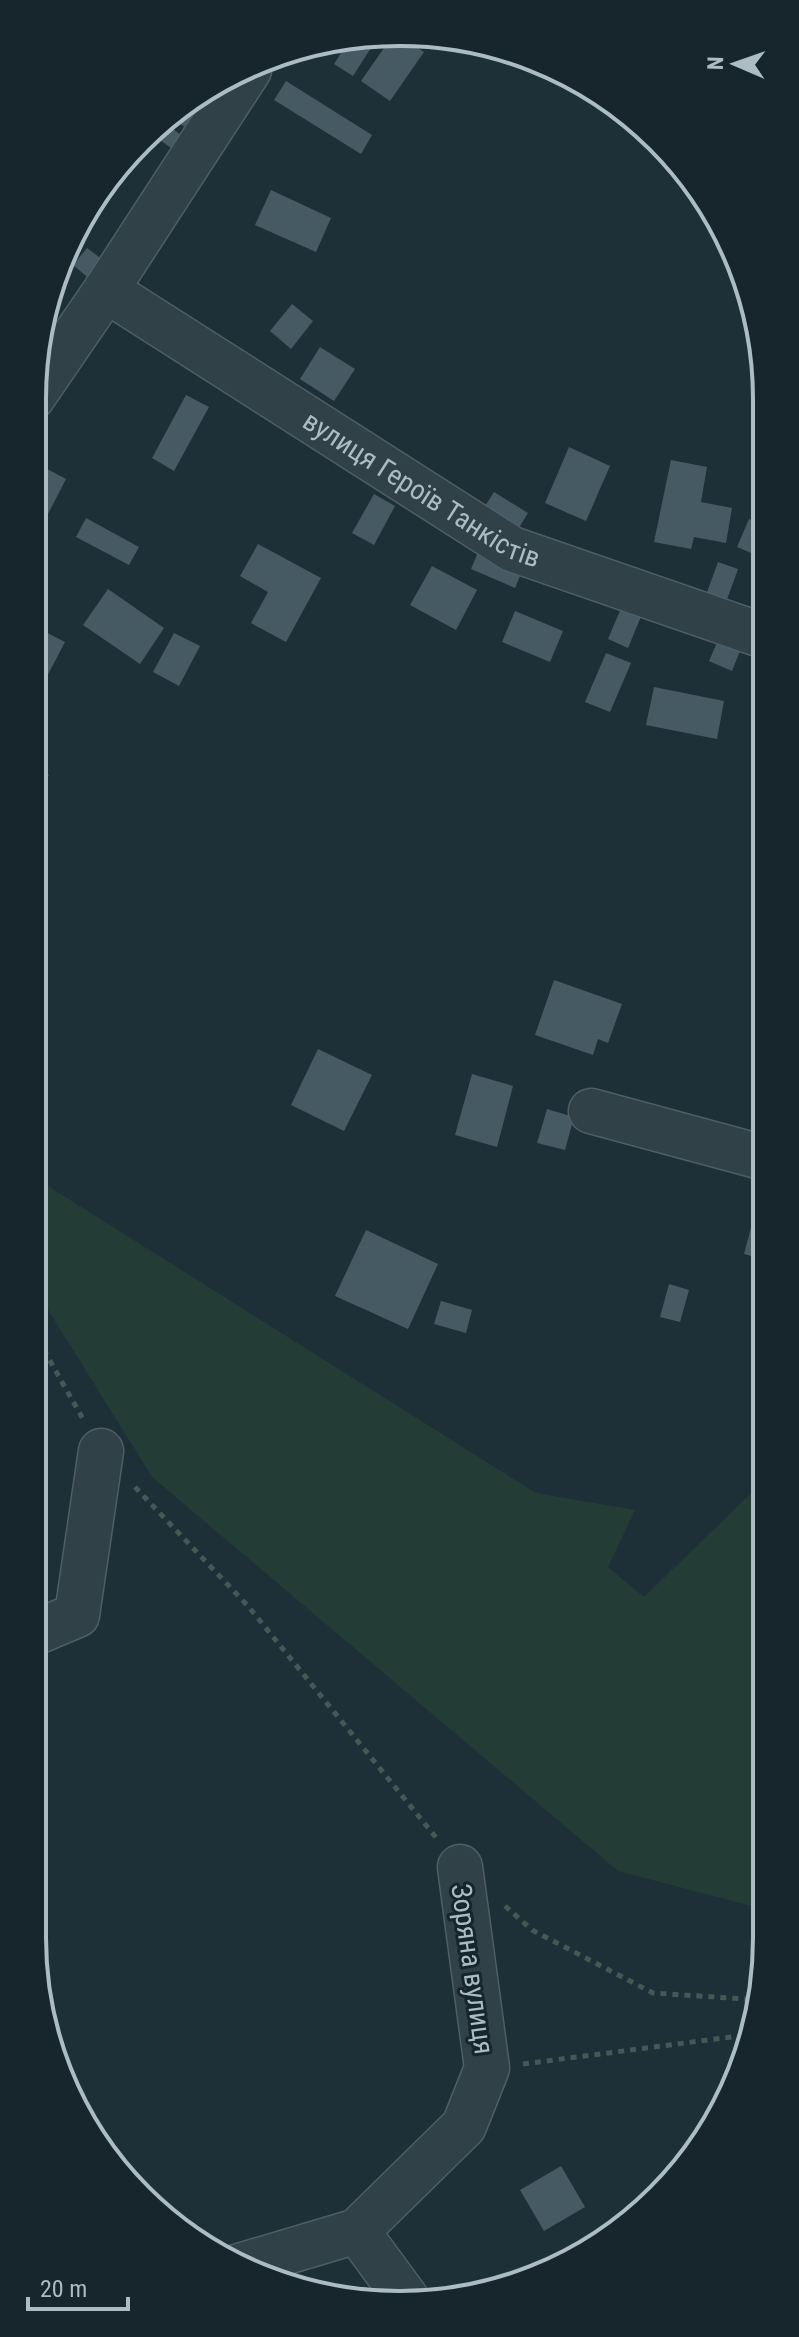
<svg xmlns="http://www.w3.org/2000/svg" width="799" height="2337" viewBox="0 0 799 2337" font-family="'Roboto Condensed',sans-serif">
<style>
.green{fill:#233c36}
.building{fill:#465a64}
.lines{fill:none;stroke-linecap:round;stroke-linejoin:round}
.minor-casing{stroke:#4f5e66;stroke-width:47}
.path{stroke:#415a56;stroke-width:5;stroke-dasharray:6 6;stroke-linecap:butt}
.minor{stroke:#314148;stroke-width:44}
.labels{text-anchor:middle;stroke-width:6;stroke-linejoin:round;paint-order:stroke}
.street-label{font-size:28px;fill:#abbcc5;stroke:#17252c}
.rim{fill:none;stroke:#abbcc5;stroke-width:4}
</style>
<rect width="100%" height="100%" fill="#1e3037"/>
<polygon class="green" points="32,1176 536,1493 635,1510 608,1567 644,1597 766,1479 767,1910 618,1871 152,1477 32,1284"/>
<g class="building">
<polygon points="352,35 378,37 353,76 334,64"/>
<polygon points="391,38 404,39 424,52 390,101 361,81"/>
<polygon points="286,81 372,135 361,154 274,100"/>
<polygon points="196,98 210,107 192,132 173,119"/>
<polygon points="166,124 184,137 174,150 154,136"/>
<polygon points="271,190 331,218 316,252 255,225"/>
<polygon points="87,248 107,263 92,281 73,265"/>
<polygon points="292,304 313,321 291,349 270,331"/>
<polygon points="320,347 355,369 334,401 300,379"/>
<polygon points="186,395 209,407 174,471 152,458"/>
<polygon points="569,447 610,466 586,521 545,503"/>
<polygon points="671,460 707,467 701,502 732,508 726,543 694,537 691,549 654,542"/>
<polygon points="32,461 66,479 48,514 32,506"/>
<polygon points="494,492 528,513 517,531 483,509"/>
<polygon points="374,494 395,506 374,545 352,533"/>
<polygon points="86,518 139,547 129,565 76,537"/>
<polygon points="749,519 764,526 764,536 756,555 737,547"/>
<polygon points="258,544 321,578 286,642 251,623 268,592 240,576"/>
<polygon points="479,550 523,569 515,588 471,569"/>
<polygon points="718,562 738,569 726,602 706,595"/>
<polygon points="432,566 477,590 456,630 410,605"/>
<polygon points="108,589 164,628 140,664 83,625"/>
<polygon points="622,606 642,614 628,648 608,639"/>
<polygon points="515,611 563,631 550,662 502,642"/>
<polygon points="32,625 65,642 44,682 32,676"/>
<polygon points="174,633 200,646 179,686 153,672"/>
<polygon points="720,636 742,646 732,671 709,661"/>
<polygon points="606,653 631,663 610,712 585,702"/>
<polygon points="654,687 724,701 717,739 646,725"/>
<polygon points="32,764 49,775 32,800"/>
<polygon points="554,980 622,1004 608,1043 598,1039 593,1055 535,1035"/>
<polygon points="318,1049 372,1075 344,1131 291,1105"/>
<polygon points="472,1074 513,1086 497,1147 455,1135"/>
<polygon points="547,1109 574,1117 565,1150 537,1143"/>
<polygon points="756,1209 766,1212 766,1260 744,1254"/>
<polygon points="366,1230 438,1264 408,1329 335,1296"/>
<polygon points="669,1284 689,1290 680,1322 660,1317"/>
<polygon points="441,1301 472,1310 466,1333 434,1324"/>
<polygon points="561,2166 585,2207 544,2231 520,2190"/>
</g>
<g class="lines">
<defs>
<g id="minor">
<path id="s1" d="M106,290L512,549L764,636"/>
<polyline points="32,398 106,290 249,70"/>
<polyline points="591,1111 765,1158"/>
<polyline points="32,1634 77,1615 101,1451"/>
<polyline points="357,2231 406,2298"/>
<polyline points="236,2267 357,2231 464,2126 487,2068 460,1867"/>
</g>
</defs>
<use href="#minor" class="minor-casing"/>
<g class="path">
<polyline points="32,1329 83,1419"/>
<polyline points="135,1487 248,1606 438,1840"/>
<polyline points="505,1906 532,1930 653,1993 745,1999 759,1998"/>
<polyline points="523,2064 754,2034"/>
</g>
<use href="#minor" class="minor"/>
</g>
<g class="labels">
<g class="street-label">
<text dy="10" stroke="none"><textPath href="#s1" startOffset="374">вулиця Героїв Танкістів</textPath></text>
<text transform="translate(473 1969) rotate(82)" y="10">Зоряна вулиця</text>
</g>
</g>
<path d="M0 0H799V2337H0ZM399 46H400A353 353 0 0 1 753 399V1938A353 353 0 0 1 400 2291H399A353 353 0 0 1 46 1938V399A353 353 0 0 1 399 46Z" fill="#17252c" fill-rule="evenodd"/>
<path class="rim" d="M399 46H400A353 353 0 0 1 753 399V1938A353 353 0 0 1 400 2291H399A353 353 0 0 1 46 1938V399A353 353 0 0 1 399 46Z"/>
<g transform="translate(735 64) rotate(272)" stroke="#17252c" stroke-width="6" paint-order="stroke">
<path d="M0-6L14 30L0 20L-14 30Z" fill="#abbcc5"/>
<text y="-12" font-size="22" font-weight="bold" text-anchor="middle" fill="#abbcc5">N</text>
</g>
<path d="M28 2297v12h100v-12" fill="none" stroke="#abbcc5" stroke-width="4"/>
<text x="40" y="2297" font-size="24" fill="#abbcc5" stroke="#17252c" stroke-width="6" paint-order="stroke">20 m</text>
</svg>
